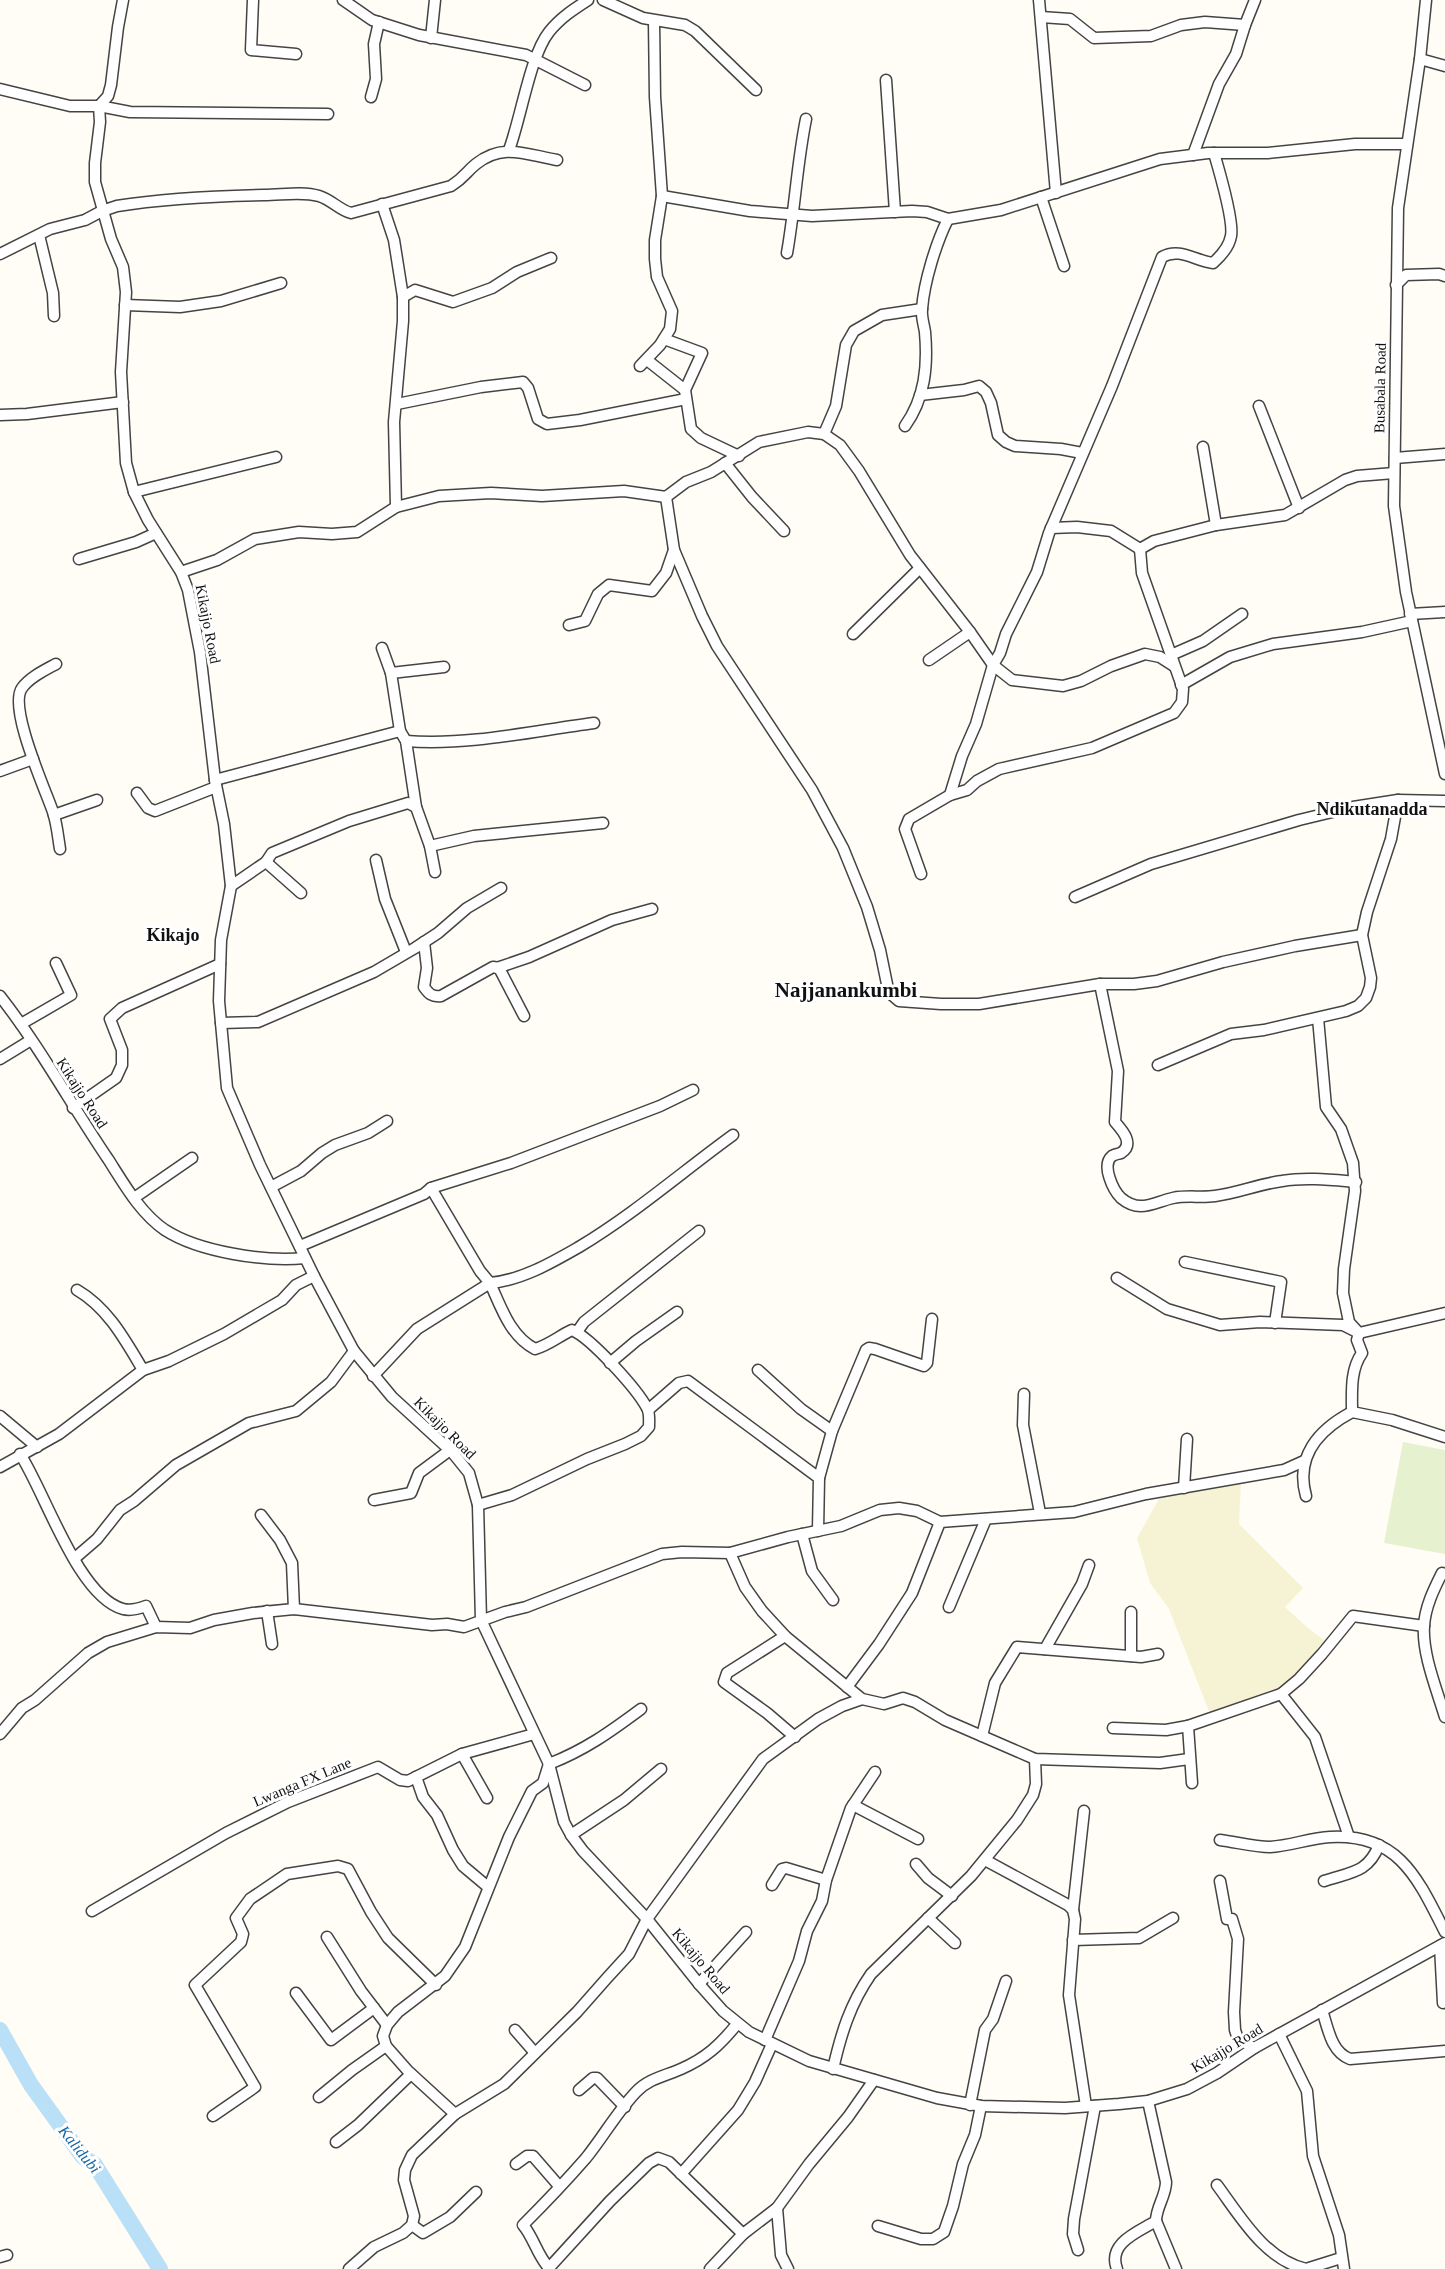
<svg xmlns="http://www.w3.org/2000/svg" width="1445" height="2269" viewBox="0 0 1445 2269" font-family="Georgia,serif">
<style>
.farmland{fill:#f6f3d4}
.pitch{fill:#e6f2cf}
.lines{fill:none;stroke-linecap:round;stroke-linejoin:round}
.river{stroke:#b9e0f7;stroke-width:16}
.minor-casing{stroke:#444;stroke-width:13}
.minor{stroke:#fff;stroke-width:10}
.labels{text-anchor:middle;stroke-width:6;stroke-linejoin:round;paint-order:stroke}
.street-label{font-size:15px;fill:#111;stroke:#fff}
.water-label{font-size:16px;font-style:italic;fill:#1768a6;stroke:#fff}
.quarter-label{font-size:18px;font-weight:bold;fill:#111;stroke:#fff}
.district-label{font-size:21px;font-weight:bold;fill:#111;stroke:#fff}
</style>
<rect width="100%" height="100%" fill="#fffdf5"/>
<polygon class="farmland" points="1241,1483 1239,1524 1303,1588 1285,1607 1308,1628 1328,1643 1288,1686 1210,1714 1169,1609 1150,1583 1137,1538 1160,1497"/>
<polygon class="pitch" points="1403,1442 1445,1450 1445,1554 1384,1543"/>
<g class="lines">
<polyline class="river" points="0,2030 31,2085 83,2157 95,2165 160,2269"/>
<defs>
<g id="minor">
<polyline points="123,0 118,27 111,85 108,96 99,106 100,122 95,163 95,182 111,239 123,267 126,292 121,372 126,463 134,492 148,520 181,572 188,590 200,652 215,780 224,824 231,886 221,940 219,1001 227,1088 260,1165 314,1276 354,1351 392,1397 452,1452 469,1473 478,1505 481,1620 549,1764 564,1822 571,1835 583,1851 647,1919 699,1984 723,2011 749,2032 809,2061 937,2098 981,2106 1065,2108 1119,2104 1148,2101 1187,2089 1217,2073 1254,2048 1445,1943"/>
<polyline points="253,0 251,50 296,54"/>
<polyline points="343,0 372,20 419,35 526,55 585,85"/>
<polyline points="603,0 643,18 685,25 695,31 756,90"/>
<polyline points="1039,0 1056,193"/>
<polyline points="1426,0 1420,59 1398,208 1394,506 1406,592 1445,774"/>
<polyline points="1041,17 1070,19 1094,38 1151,36 1181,25 1205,22 1245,25 1255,0"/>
<polyline points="431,38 435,0"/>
<polyline points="1420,59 1445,66"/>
<polyline points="886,80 895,212"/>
<polyline points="0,89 70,106 99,106 130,112 328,114"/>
<polyline points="371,97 376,79 374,44 379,22"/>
<path d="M509,150C521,118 530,56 549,32C560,18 574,9 588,0"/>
<polyline points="1193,155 1219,84 1236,54 1245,25"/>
<polyline points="662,196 750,211 812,216 912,211 927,212 948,219 1001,210 1160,159 1208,153 1268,153 1355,144 1407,144"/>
<polyline points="1041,197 1064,266"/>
<polyline points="382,204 394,240 403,297 403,321 394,422 396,507"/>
<polyline points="39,235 53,293 54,316"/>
<path d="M787,253C795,208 797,163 806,119"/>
<path d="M0,254L50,229L85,220L102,211L117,206C166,198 215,196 264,195C282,195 302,191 319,196C332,200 339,210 351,213L451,186C464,178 466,172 476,164C503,142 527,155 557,160"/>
<polyline points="1396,285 1406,275 1439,274 1445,276"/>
<polyline points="403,297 415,290 453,302 492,288 517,272 551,258"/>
<polyline points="125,305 180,307 221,301 281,283"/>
<polyline points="664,339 702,353 685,390 691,429 701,438 739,456"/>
<polyline points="647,360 685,390"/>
<polyline points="640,366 660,345 670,329 672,311 657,277 655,259 655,240 662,196 655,97 654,21"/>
<polyline points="920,395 964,390 979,386 986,392 991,403 998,435 1006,442 1015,446 1061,449 1082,453"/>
<polyline points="397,404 481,387 523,382 528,388 538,419 547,424 580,420 686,399"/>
<polyline points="1259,406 1299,508"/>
<polyline points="0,415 27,414 123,402"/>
<path d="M905,426C925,398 928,366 925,332C924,325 921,316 922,309C924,282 936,243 948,219"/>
<polyline points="824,434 836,406 846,345 854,331 882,315 922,309"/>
<polyline points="1203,447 1216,525 1285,515 1345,480 1357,476 1394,473"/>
<polyline points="1395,458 1445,454"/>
<polyline points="725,463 752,497 784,531"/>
<polyline points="134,492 276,457"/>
<polyline points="666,497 674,550 702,616 717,646 812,790 843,848 867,907 880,950 888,989 892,995 899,1001 941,1004 979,1004 1100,984 1134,984 1157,981 1223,962 1295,946 1362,935"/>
<polyline points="1051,528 1077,527 1111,531 1140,549"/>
<polyline points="79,559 136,542 156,533"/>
<polyline points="181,572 217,560 255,539 299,532 332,534 357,532 396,507 439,496 491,493 542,496 624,491 666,497 686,482 711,472 759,442 808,432 824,434 840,445 859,471 910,555 970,632 993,665 1012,680 1063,686 1081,681 1111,666 1145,654 1160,657 1174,666"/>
<polyline points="1410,614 1445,612"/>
<polyline points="569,625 585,621 598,594 609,585 652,591 666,573 674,550"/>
<polyline points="853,634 920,568"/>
<polyline points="382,648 391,673"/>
<polyline points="1171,655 1203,641 1242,614"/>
<polyline points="929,660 970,632"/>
<path d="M56,664C45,670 30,677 22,688C8,707 45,789 53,812C57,824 58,837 60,849"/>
<polyline points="1181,685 1230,657 1273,644 1362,632 1412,621"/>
<polyline points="400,731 391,673 444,667"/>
<path d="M406,741C468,746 533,731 594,723"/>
<polyline points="0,771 33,759"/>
<polyline points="215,780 400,731 406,741 416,807 430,846 435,872"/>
<polyline points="137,793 148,808 155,811 216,787"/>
<path d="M950,795L962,756L976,724L993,665L1000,653L1006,634L1037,572L1049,533L1112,386L1162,257C1180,247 1195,261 1213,263C1221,256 1229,247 1231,236C1234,221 1219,170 1214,153"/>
<polyline points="54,815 97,800"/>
<polyline points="430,846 474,836 603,823"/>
<polyline points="376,860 385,899 406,952"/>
<polyline points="266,862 301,893"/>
<polyline points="921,874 905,829 909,819 950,795 967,790 977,781 999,769 1092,748 1174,713 1182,702 1183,689 1142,573 1140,549 1154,541 1216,525"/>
<polyline points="231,886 266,862 272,853 349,821 408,803 416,807"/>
<polyline points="1075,897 1151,864 1299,820 1353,807 1398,800 1445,801"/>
<path d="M424,942L427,968L424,987C429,994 432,997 441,996L493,967L499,968L524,1016"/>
<polyline points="497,968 529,957 612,920 652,909"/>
<path d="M1100,984L1118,1071L1115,1122C1122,1130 1135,1144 1121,1153C1118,1154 1115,1154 1112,1156C1101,1165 1113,1190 1121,1198C1140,1214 1154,1202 1173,1198C1187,1195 1201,1198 1215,1196C1238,1193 1259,1184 1282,1181C1306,1177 1332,1180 1356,1182"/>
<path d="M0,996C40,1047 72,1106 108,1159C124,1184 140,1213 165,1230C199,1252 265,1262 305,1258"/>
<polyline points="1318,1018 1326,1107 1341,1129 1353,1163 1355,1191 1344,1269 1343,1293 1349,1322 1359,1333 1445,1313"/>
<polyline points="221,1023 258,1022 374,972 415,948 438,933 467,908 501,888"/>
<polyline points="21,1024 71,995 56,963"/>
<polyline points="0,1059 31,1040"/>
<polyline points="1158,1065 1231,1034 1264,1030 1346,1011 1358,1006 1366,998 1370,987 1371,978 1362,935 1367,912 1391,839 1398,800"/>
<polyline points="73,1108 116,1078 122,1065 122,1050 110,1019 122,1008 220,964"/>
<polyline points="271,1187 301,1171 322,1153 335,1145 368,1133 387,1121"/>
<polyline points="431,1188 511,1163 660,1106 693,1090"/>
<polyline points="134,1198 192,1158"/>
<path d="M300,1246L424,1194L431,1188L480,1271L490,1283C522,1280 551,1263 579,1247C634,1214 682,1172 733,1135"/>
<polyline points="1185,1262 1281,1282 1275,1323"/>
<path d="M1117,1278L1167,1309L1220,1325L1260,1322L1343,1325L1359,1333L1357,1340L1362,1353C1350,1370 1352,1392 1352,1412"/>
<path d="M77,1290C108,1308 125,1340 143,1370"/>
<polyline points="577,1332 584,1322 699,1231"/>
<polyline points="610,1363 636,1341 677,1312"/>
<polyline points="758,1370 801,1409 832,1431 819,1478"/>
<path d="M373,1376L417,1329L490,1283C501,1307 510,1336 535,1349C549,1345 559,1336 572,1330C591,1338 637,1389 647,1408C650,1413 649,1421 649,1427L641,1436L625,1444L587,1459L512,1495L478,1505"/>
<polyline points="1024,1394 1023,1425 1040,1513"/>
<polyline points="648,1410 679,1383 688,1381 819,1478 818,1531"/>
<polyline points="0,1416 37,1447"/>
<polyline points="832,1431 866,1350 869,1348 875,1349 924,1366 927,1363 932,1319"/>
<path d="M20,1454C45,1492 78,1597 123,1609C131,1611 138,1609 146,1606L156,1627"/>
<polyline points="0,1467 59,1434 143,1370 169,1361 224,1334 282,1300 296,1285 314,1276"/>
<polyline points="1184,1488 1187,1439"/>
<path d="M1306,1496C1295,1457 1318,1430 1352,1412L1392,1420L1445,1437"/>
<polyline points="374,1500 411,1493 419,1473 450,1450"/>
<polyline points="261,1515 280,1540 292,1563 294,1609"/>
<polyline points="802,1534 812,1571 833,1600"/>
<polyline points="730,1553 745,1587 762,1611 785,1636 862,1699 884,1704 903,1698 915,1702 945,1720 1035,1759 1160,1763 1189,1759"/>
<polyline points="75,1558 97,1539 120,1510 134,1501 176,1465 249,1423 296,1411 331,1382 354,1351"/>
<path d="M1445,1574L1442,1573C1434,1589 1425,1607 1424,1626C1422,1654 1437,1690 1445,1717"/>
<polyline points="949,1607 986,1519"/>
<polyline points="267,1611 272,1644"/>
<polyline points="785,1636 727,1673 724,1682 767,1713 795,1737"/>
<polyline points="1045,1649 1082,1584 1089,1565"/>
<polyline points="1131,1656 1131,1612"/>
<polyline points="847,1687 879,1644 912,1593 940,1522"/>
<polyline points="1281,1694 1315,1737 1349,1837"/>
<polyline points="1113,1728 1166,1730 1188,1726"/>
<polyline points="0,1734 22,1708 35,1700 88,1653 107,1642 156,1627 190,1628 214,1620 253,1613 294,1609 432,1625 447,1624 464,1627 505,1612 526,1607 662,1554 682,1552 730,1553 788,1537 841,1526 880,1510 899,1508 917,1511 940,1522 1074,1512 1146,1494 1284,1470 1304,1461"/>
<polyline points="982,1736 995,1683 1017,1647 1141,1657 1158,1654"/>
<polyline points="462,1754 487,1798"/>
<polyline points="416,1777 423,1797 437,1815 453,1850 463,1866 488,1887"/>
<polyline points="1192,1783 1188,1726 1281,1694 1299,1679 1322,1654 1353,1616 1424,1626"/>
<polyline points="853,1805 918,1839"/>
<polyline points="571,1835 624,1800 661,1769"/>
<path d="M1220,1840C1236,1842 1254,1847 1270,1847C1290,1846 1310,1838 1330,1837C1399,1833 1418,1879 1445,1932"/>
<polyline points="985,1860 1068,1905 1073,1910 1075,1919 1069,1995 1086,2106"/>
<polyline points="916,1864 928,1878 952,1896"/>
<polyline points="1220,1881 1227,1919 1232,1919 1238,1939 1234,2012 1235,2030 1238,2039 1254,2048"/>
<path d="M1324,1881C1351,1872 1368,1873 1379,1845"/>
<polyline points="772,1885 782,1869 786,1868 826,1880"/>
<polyline points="1073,1910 1084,1811"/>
<polyline points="92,1911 226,1833 288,1802 378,1767 400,1780 408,1781 462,1754 534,1734"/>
<polyline points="928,1918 955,1943"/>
<polyline points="327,1937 361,1991 387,2025"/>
<polyline points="1073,1940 1139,1938 1173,1918"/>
<polyline points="1440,1946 1443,2003"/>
<polyline points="699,1984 746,1932"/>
<polyline points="296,1993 331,2040 374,2008"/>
<path d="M1322,2010C1328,2028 1331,2052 1350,2059L1445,2051"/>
<polyline points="515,2030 535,2053"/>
<polyline points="1279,2034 1307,2091 1313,2156 1339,2235 1344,2269"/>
<polyline points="765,2040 799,1961 807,1931 822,1901 826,1880 851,1808 875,1772"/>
<path d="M833,2069C841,2034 850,2004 871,1974L971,1876L1017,1820L1033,1795L1036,1784L1035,1759"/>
<polyline points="579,2090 593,2078 597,2078 625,2107"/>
<polyline points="319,2097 352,2070 386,2046"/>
<path d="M1148,2101L1166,2182C1166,2196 1156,2207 1156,2221L1176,2269"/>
<polyline points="970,2105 985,2030 993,2019 1006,1981"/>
<path d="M455,2114L408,2071L386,2046L383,2036L387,2025L398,2012L445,1976L465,1947L509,1837L532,1791L543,1783L549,1764C585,1750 610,1732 641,1709"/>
<polyline points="213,2116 255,2087 195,1985 241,1942 243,1934 236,1918 250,1899 287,1874 338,1866 348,1869 371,1912 388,1938 436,1985"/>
<polyline points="336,2142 358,2125 411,2074"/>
<polyline points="516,2164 527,2156 533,2156 559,2186"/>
<polyline points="681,2174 738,2110 755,2082 772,2044"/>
<path d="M1217,2185C1240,2216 1265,2260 1306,2269L1341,2258"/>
<polyline points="777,2208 781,2255 788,2269"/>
<polyline points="412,2225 423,2233 450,2217 476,2192"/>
<polyline points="878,2226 921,2239 933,2239 944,2232 953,2206 963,2164 975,2135 981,2106"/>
<polyline points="1078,2250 1073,2234 1074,2219 1095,2106"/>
<polyline points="0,2257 7,2255"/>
<path d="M549,2268C537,2255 534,2238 523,2225C544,2204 566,2181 586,2158C603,2137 617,2112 636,2092C648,2079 665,2076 681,2069C706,2058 720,2045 737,2024"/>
<polyline points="349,2269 374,2247 403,2233 412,2225 414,2216 404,2180 405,2170 412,2155 455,2114 504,2084 577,2012 607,1978 629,1954 647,1919 763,1759 818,1719 842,1706 862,1699"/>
<polyline points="548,2269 610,2201 649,2163 658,2158 669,2162 743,2234"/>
<polyline points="710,2269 743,2234 777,2208 809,2164 848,2117 874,2080"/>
<path d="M1117,2269C1107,2243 1138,2232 1156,2221"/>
</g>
</defs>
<use href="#minor" class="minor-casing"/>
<use href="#minor" class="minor"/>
</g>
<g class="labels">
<g class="street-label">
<text transform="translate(1380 388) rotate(-89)" y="5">Busabala Road</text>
<text transform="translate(208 624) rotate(79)" y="5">Kikajjo Road</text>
<text transform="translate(82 1093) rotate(57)" y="5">Kikajjo Road</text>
<text transform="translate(445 1428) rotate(45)" y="5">Kikajjo Road</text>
<text transform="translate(302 1782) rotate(-23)" y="5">Lwanga FX Lane</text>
<text transform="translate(701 1961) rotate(50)" y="5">Kikajjo Road</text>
<text transform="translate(1227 2048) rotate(-31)" y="5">Kikajjo Road</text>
</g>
<g class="water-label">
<text transform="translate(80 2149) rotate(51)" y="6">Kalidubi</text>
</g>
<g class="quarter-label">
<text x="1372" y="815">Ndikutanadda</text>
<text x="173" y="941">Kikajo</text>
</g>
<g class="district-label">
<text x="846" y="997">Najjanankumbi</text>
</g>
</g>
</svg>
